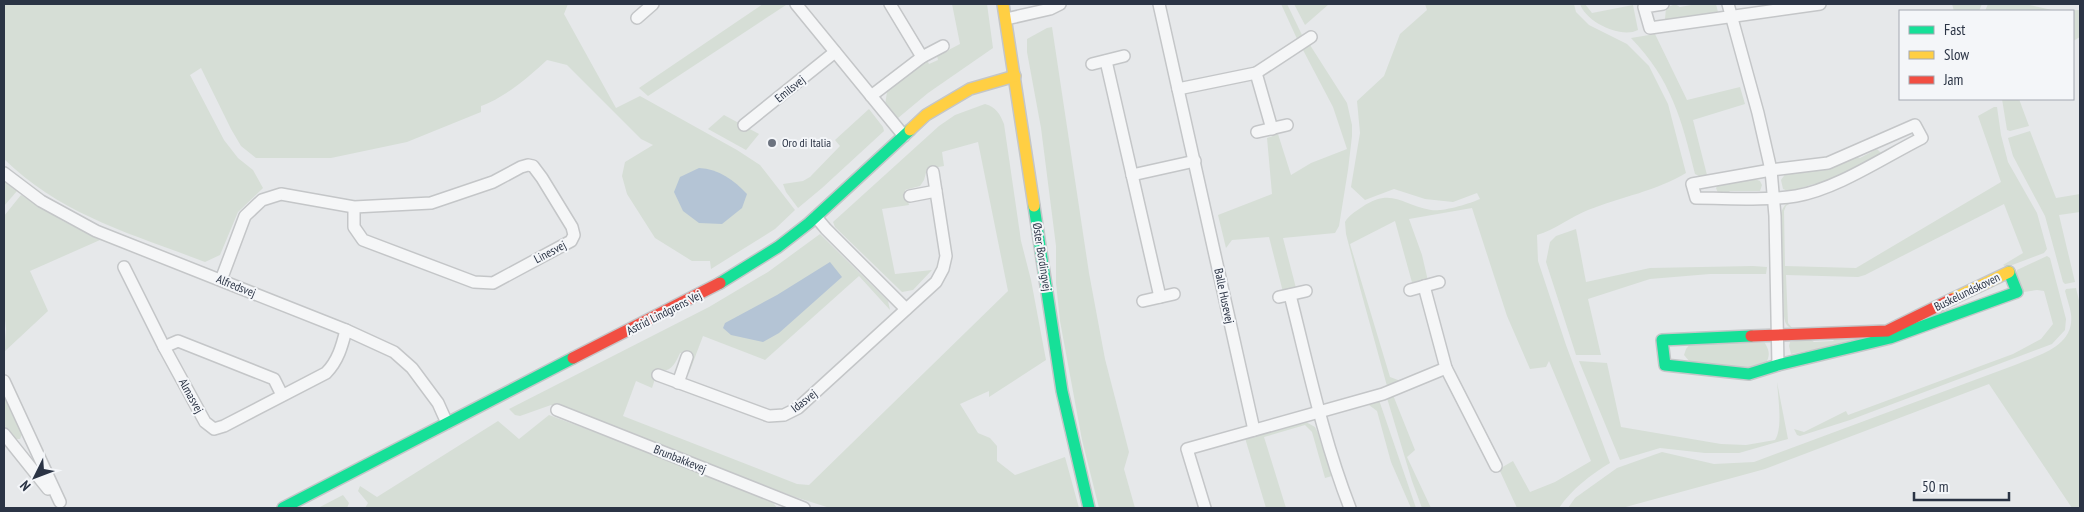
<svg xmlns="http://www.w3.org/2000/svg" width="2084" height="512" viewBox="0 0 2084 512" font-family="'PT Sans Narrow',sans-serif">
<style>
.green{fill:#d6ded6}
.water{fill:#b4c4d5}
.lines{fill:none;stroke-linecap:round;stroke-linejoin:round}
.street-casing{stroke:#c4c6c8;stroke-width:14}
.fast-casing{stroke:#c4c6c8;stroke-width:14}
.slow-casing{stroke:#c4c6c8;stroke-width:14}
.jam-casing{stroke:#c4c6c8;stroke-width:14}
.street{stroke:#f5f6f7;stroke-width:11}
.fast{stroke:#16e098;stroke-width:11}
.slow{stroke:#ffcf43;stroke-width:11}
.jam{stroke:#f24e42;stroke-width:11}
.poi-dot{fill:#6c737f;stroke:#f4f6f9;stroke-width:2}
.labels{text-anchor:middle;stroke-width:4;stroke-linejoin:round;paint-order:stroke}
.street-label{font-size:12px;fill:#2b3445;stroke:#f4f6f9}
.poi-label{font-size:12px;fill:#2b3445;stroke:#f4f6f9;text-anchor:start}
</style>
<rect width="100%" height="100%" fill="#e6e8ea"/>
<g class="green">
<path d="M4,4H568L564,14L616,108L640,96L737,150L760,165L795,210L775,229L711,269L710,261H692L655,238L627,194L622,176L625,162L653,145L641,139L567,65L547,60C530,76 503,99 481,106V112L407,142L331,158H256L241,146L231,129L201,68L190,75L224,140L238,158L253,170L263,188L238,212L220,255L205,262C132,234 61,215 4,159Z"/>
<polygon points="763,4 786,5 648,96 639,88"/>
<polygon points="952,4 987,4 993,48 928,93 898,118 885,105 887,92 890,87 927,60 929,64 938,60 937,56 960,44"/>
<polygon points="1281,4 1287,4 1303,37 1298,41"/>
<polygon points="1294,4 1329,4 1305,25"/>
<path d="M1425,4H1574L1576,12L1589,25L1627,44L1649,66L1668,104L1686,173C1656,191 1621,197 1588,210C1570,217 1555,230 1537,235L1538,261L1566,345L1610,463C1590,475 1572,489 1559,508H1517L1499,469L1513,461L1530,492L1555,482L1591,461L1549,361L1546,367L1530,369L1507,316L1472,208L1409,219L1422,255L1428,281L1413,286L1395,221L1350,244L1390,377L1398,380H1405L1387,386L1360,288L1346,234L1345,222C1349,215 1355,212 1362,207C1392,187 1402,205 1431,210C1442,212 1469,204 1480,199L1477,193L1453,202L1425,199L1394,189L1365,200L1351,187L1360,133L1357,101L1384,76L1400,34L1427,10Z"/>
<path d="M1580,4H1585L1592,13L1633,5L1638,30C1621,39 1586,22 1580,4Z"/>
<polygon points="1675,4 1680,7 1697,4 1716,4 1718,12 1712,16 1669,22 1665,19 1666,8"/>
<polygon points="1952,4 1982,4 1979,11 1954,11"/>
<polygon points="1988,4 2025,4 2056,11 2080,10 2080,37 2073,41 2073,11 1985,11"/>
<polygon points="1052,27 1089,273 1105,359 1129,452 1124,469 1135,508 1099,508 1082,440 1060,321 1056,283 1056,246 1041,128 1027,52 1027,39 1047,28"/>
<path d="M1655,34L1687,100L1740,87L1745,104L1693,120L1707,175L1699,176L1695,174C1682,120 1671,79 1631,38Z"/>
<polygon points="1310,45 1347,103 1352,125 1352,136 1348,170 1339,226 1335,233 1283,238 1296,288 1283,292 1269,237 1232,240 1226,248 1218,215 1272,194 1267,138 1278,134 1291,175 1311,163 1347,149 1333,107 1303,50"/>
<polygon points="2002,99 2019,99 2029,126 2010,131 2007,130"/>
<path d="M985,104C996,107 1000,114 1004,124L1021,241L1031,280L1046,360L989,397V391L960,404L978,433L990,438L997,446V461L1015,475L1065,457L1079,508H830L795,497L558,406L551,405L520,416L515,415L509,409L709,307L768,272L820,234L888,301L890,310L859,276L765,360L703,336L689,373L687,374L692,357L680,353C675,364 671,373 658,370L652,388L636,381L623,416L797,484L809,485L1008,291L978,142L942,152L944,166L927,169L924,180L920,186L905,190L909,205L882,209L895,274L932,270L913,290L902,292L835,227L833,222L939,126L955,115Z"/>
<path d="M1994,107H1997L2001,135L2008,162L2037,213L2047,249L2044,253L2007,267L2003,265L2023,253L2004,204L1865,275L1858,277L1786,275L1788,323L1793,329C1786,326 1785,323 1784,316L1781,213C1783,207 1786,202 1792,202L1786,206L1784,211L1785,266L1856,268L2001,182L1978,116Z"/>
<polygon points="869,109 883,127 884,131 822,188 798,208 786,192 783,184 803,181 810,177 840,146 835,140"/>
<polygon points="724,115 759,134 746,150 708,129"/>
<polygon points="2030,131 2056,198 2080,194 2080,212 2059,215 2075,282 2065,284 2063,282 2045,216 2013,156 2008,138"/>
<path d="M1877,149L1883,155L1824,185C1808,180 1796,196 1783,189L1781,180L1786,173L1855,156L1860,158Z"/>
<polygon points="1749,177 1760,181 1762,185 1760,191 1730,191 1726,195 1718,193 1716,188 1718,185"/>
<polygon points="4,180 17,191 4,206"/>
<polygon points="21,195 63,221 100,240 30,271 48,311 4,352 6,329 4,310 4,216"/>
<polygon points="1576,229 1586,282 1650,268 1753,266 1767,267 1766,274 1710,274 1650,279 1588,299 1601,355 1576,355 1546,262 1550,242 1556,236"/>
<polygon points="2047,256 2050,258 2066,319 2065,330 2052,344 1850,420 1800,436 1797,435 1794,429 1804,432 1846,411 1848,415 2013,354 2041,339 2053,324 2044,291 2037,290 2024,292 2016,275 2017,270"/>
<path d="M2076,288L2080,305V508H2072L1989,384L1765,469L1622,508H1568L1575,498L1617,468L1662,452L1714,464L1754,462L2015,365C2038,355 2075,347 2071,314C2070,307 2067,299 2065,291L2066,289Z"/>
<polygon points="1837,337 1874,338 1791,354 1789,346 1790,342 1810,339 1814,342 1833,341"/>
<path d="M1691,343H1765C1770,352 1770,356 1765,365L1756,369L1690,362L1684,355L1686,349Z"/>
<path d="M1579,361L1607,363L1621,427L1721,444L1746,445L1775,440C1783,429 1778,396 1777,382L1788,439L1739,453H1705L1660,448L1620,460Z"/>
<polygon points="4,395 22,434 20,439 15,439 4,425"/>
<polygon points="1393,395 1415,450 1407,457 1431,508 1422,508 1412,481 1387,398"/>
<polygon points="1379,400 1416,508 1411,508 1391,462 1377,411 1369,405"/>
<polygon points="549,415 769,497 777,508 365,508 368,503 358,491 360,486 377,497 498,421 519,439"/>
<polygon points="1306,422 1315,427 1318,433 1332,476 1325,478 1312,432 1305,425 1264,437 1286,508 1266,508 1245,438"/>
<polygon points="343,495 349,503 347,508 318,508"/>
</g>
<g class="water">
<path d="M699,168C719,169 734,180 747,194L742,208L722,224L699,223L683,211L674,192L680,177Z"/>
<polygon points="830,262 842,277 779,333 763,342 731,335 723,328 725,323 777,295"/>
</g>
<g class="lines">
<defs>
<g id="street">
<polyline points="796,4 904,136"/>
<polyline points="890,4 922,57"/>
<polyline points="1159,4 1254,430"/>
<polyline points="1663,4 1644,7 1650,28 1820,4"/>
<polyline points="1728,4 1758,113 1771,170 1775,216 1778,365"/>
<polyline points="637,18 653,4"/>
<polyline points="1006,19 1050,9 1060,4"/>
<polyline points="1106,61 1160,297"/>
<polyline points="1092,64 1124,56"/>
<polyline points="1256,73 1272,129"/>
<polyline points="1178,89 1256,73 1311,37"/>
<polyline points="871,96 922,57 943,46"/>
<polyline points="744,125 835,52"/>
<path d="M1915,125L1922,138C1884,157 1837,189 1796,196C1766,201 1727,198 1696,198L1692,184L1771,170L1828,163Z"/>
<polyline points="1257,132 1287,125"/>
<polyline points="4,173 41,201 96,231 346,330 394,352 412,368 438,403 447,423"/>
<polyline points="1132,175 1195,161"/>
<polyline points="910,196 936,191"/>
<polyline points="816,217 826,229 906,309"/>
<path d="M124,267L164,347L205,422L214,429L224,426L326,373C338,361 342,346 346,330"/>
<polyline points="221,280 245,216 262,200 281,194 354,207 431,203 493,182 521,167 528,165 533,166 542,178 572,227 574,235 571,241 493,283 474,282 363,240 354,227 354,207"/>
<polyline points="1424,286 1446,368 1496,466"/>
<polyline points="1410,290 1439,282"/>
<path d="M1290,295C1308,366 1323,439 1350,508"/>
<polyline points="1279,297 1306,291"/>
<polyline points="1143,301 1174,294"/>
<polyline points="164,347 178,341 274,379 282,395"/>
<polyline points="658,375 769,416 784,415 798,408 936,282 943,269 946,256 933,172"/>
<polyline points="4,381 60,502"/>
<polyline points="678,383 687,357"/>
<polyline points="557,410 804,508"/>
<polyline points="4,434 48,489"/>
<polyline points="1205,508 1187,449 1383,394 1446,368"/>
</g>
<g id="fast">
<polyline points="1034,206 1062,391 1089,508"/>
<polyline points="720,283 778,247 809,223 910,130"/>
<polyline points="1751,336 1662,340 1665,365 1749,374 1778,365 1890,338 2017,292 2009,272"/>
<polyline points="283,508 573,358"/>
</g>
<g id="slow">
<polyline points="1003,4 1034,206"/>
<polyline points="910,130 926,115 970,89 1015,76"/>
<polyline points="1952,299 2009,272"/>
</g>
<g id="jam">
<polyline points="1751,336 1887,331 1952,299"/>
<polyline points="573,358 720,283"/>
</g>
</defs>
<use href="#street" class="street-casing"/>
<use href="#fast" class="fast-casing"/>
<use href="#slow" class="slow-casing"/>
<use href="#jam" class="jam-casing"/>
<use href="#street" class="street"/>
<use href="#fast" class="fast"/>
<use href="#slow" class="slow"/>
<use href="#jam" class="jam"/>
</g>
<circle class="poi-dot" cx="772" cy="143" r="5"/>
<g class="labels">
<g class="street-label">
<text transform="translate(790 89) rotate(-39)" y="4">Emilsvej</text>
<text transform="translate(550 252) rotate(-28)" y="4">Linesvej</text>
<text transform="translate(1042 257) rotate(81)" y="4">Øster Bordingvej</text>
<text transform="translate(236 286) rotate(22)" y="4">Alfredsvej</text>
<text transform="translate(1967 292) rotate(-26)" y="4">Buskelundskoven</text>
<text transform="translate(1224 296) rotate(78)" y="4">Balle Husevej</text>
<text transform="translate(664 313) rotate(-27)" y="4">Astrid Lindgrens Vej</text>
<text transform="translate(191 396) rotate(61)" y="4">Almasvej</text>
<text transform="translate(804 401) rotate(-38)" y="4">Idasvej</text>
<text transform="translate(680 459) rotate(22)" y="4">Brunbakkevej</text>
</g>
<g class="poi-label">
<text x="782" y="147">Oro di Italia</text>
</g>
</g>
<rect width="2084" height="512" fill="none" stroke="#2b3445" stroke-width="10"/>
<rect x="1899" y="10" width="175" height="90" fill="#f4f6f9" stroke="#a4a8b1"/>
<rect x="1909" y="26" width="25" height="8" fill="#16e098" stroke="#a4a8b1"/>
<text x="1944" y="35" font-size="15" fill="#2b3445">Fast</text>
<rect x="1909" y="51" width="25" height="8" fill="#ffcf43" stroke="#a4a8b1"/>
<text x="1944" y="60" font-size="15" fill="#2b3445">Slow</text>
<rect x="1909" y="76" width="25" height="8" fill="#f24e42" stroke="#a4a8b1"/>
<text x="1944" y="85" font-size="15" fill="#2b3445">Jam</text>
<g transform="translate(35 477) rotate(228)" stroke="#f4f6f9" stroke-width="4" paint-order="stroke">
<path d="M0-4L9 19L0 12L-9 19Z" fill="#2b3445"/>
<text y="-8" font-size="14" font-weight="bold" text-anchor="middle" fill="#2b3445">N</text>
</g>
<path d="M1914 492v8h95v-8" fill="none" stroke="#2b3445" stroke-width="2.5"/>
<text x="1922" y="492" font-size="15" fill="#2b3445" stroke="#f4f6f9" stroke-width="4" paint-order="stroke">50 m</text>
</svg>
